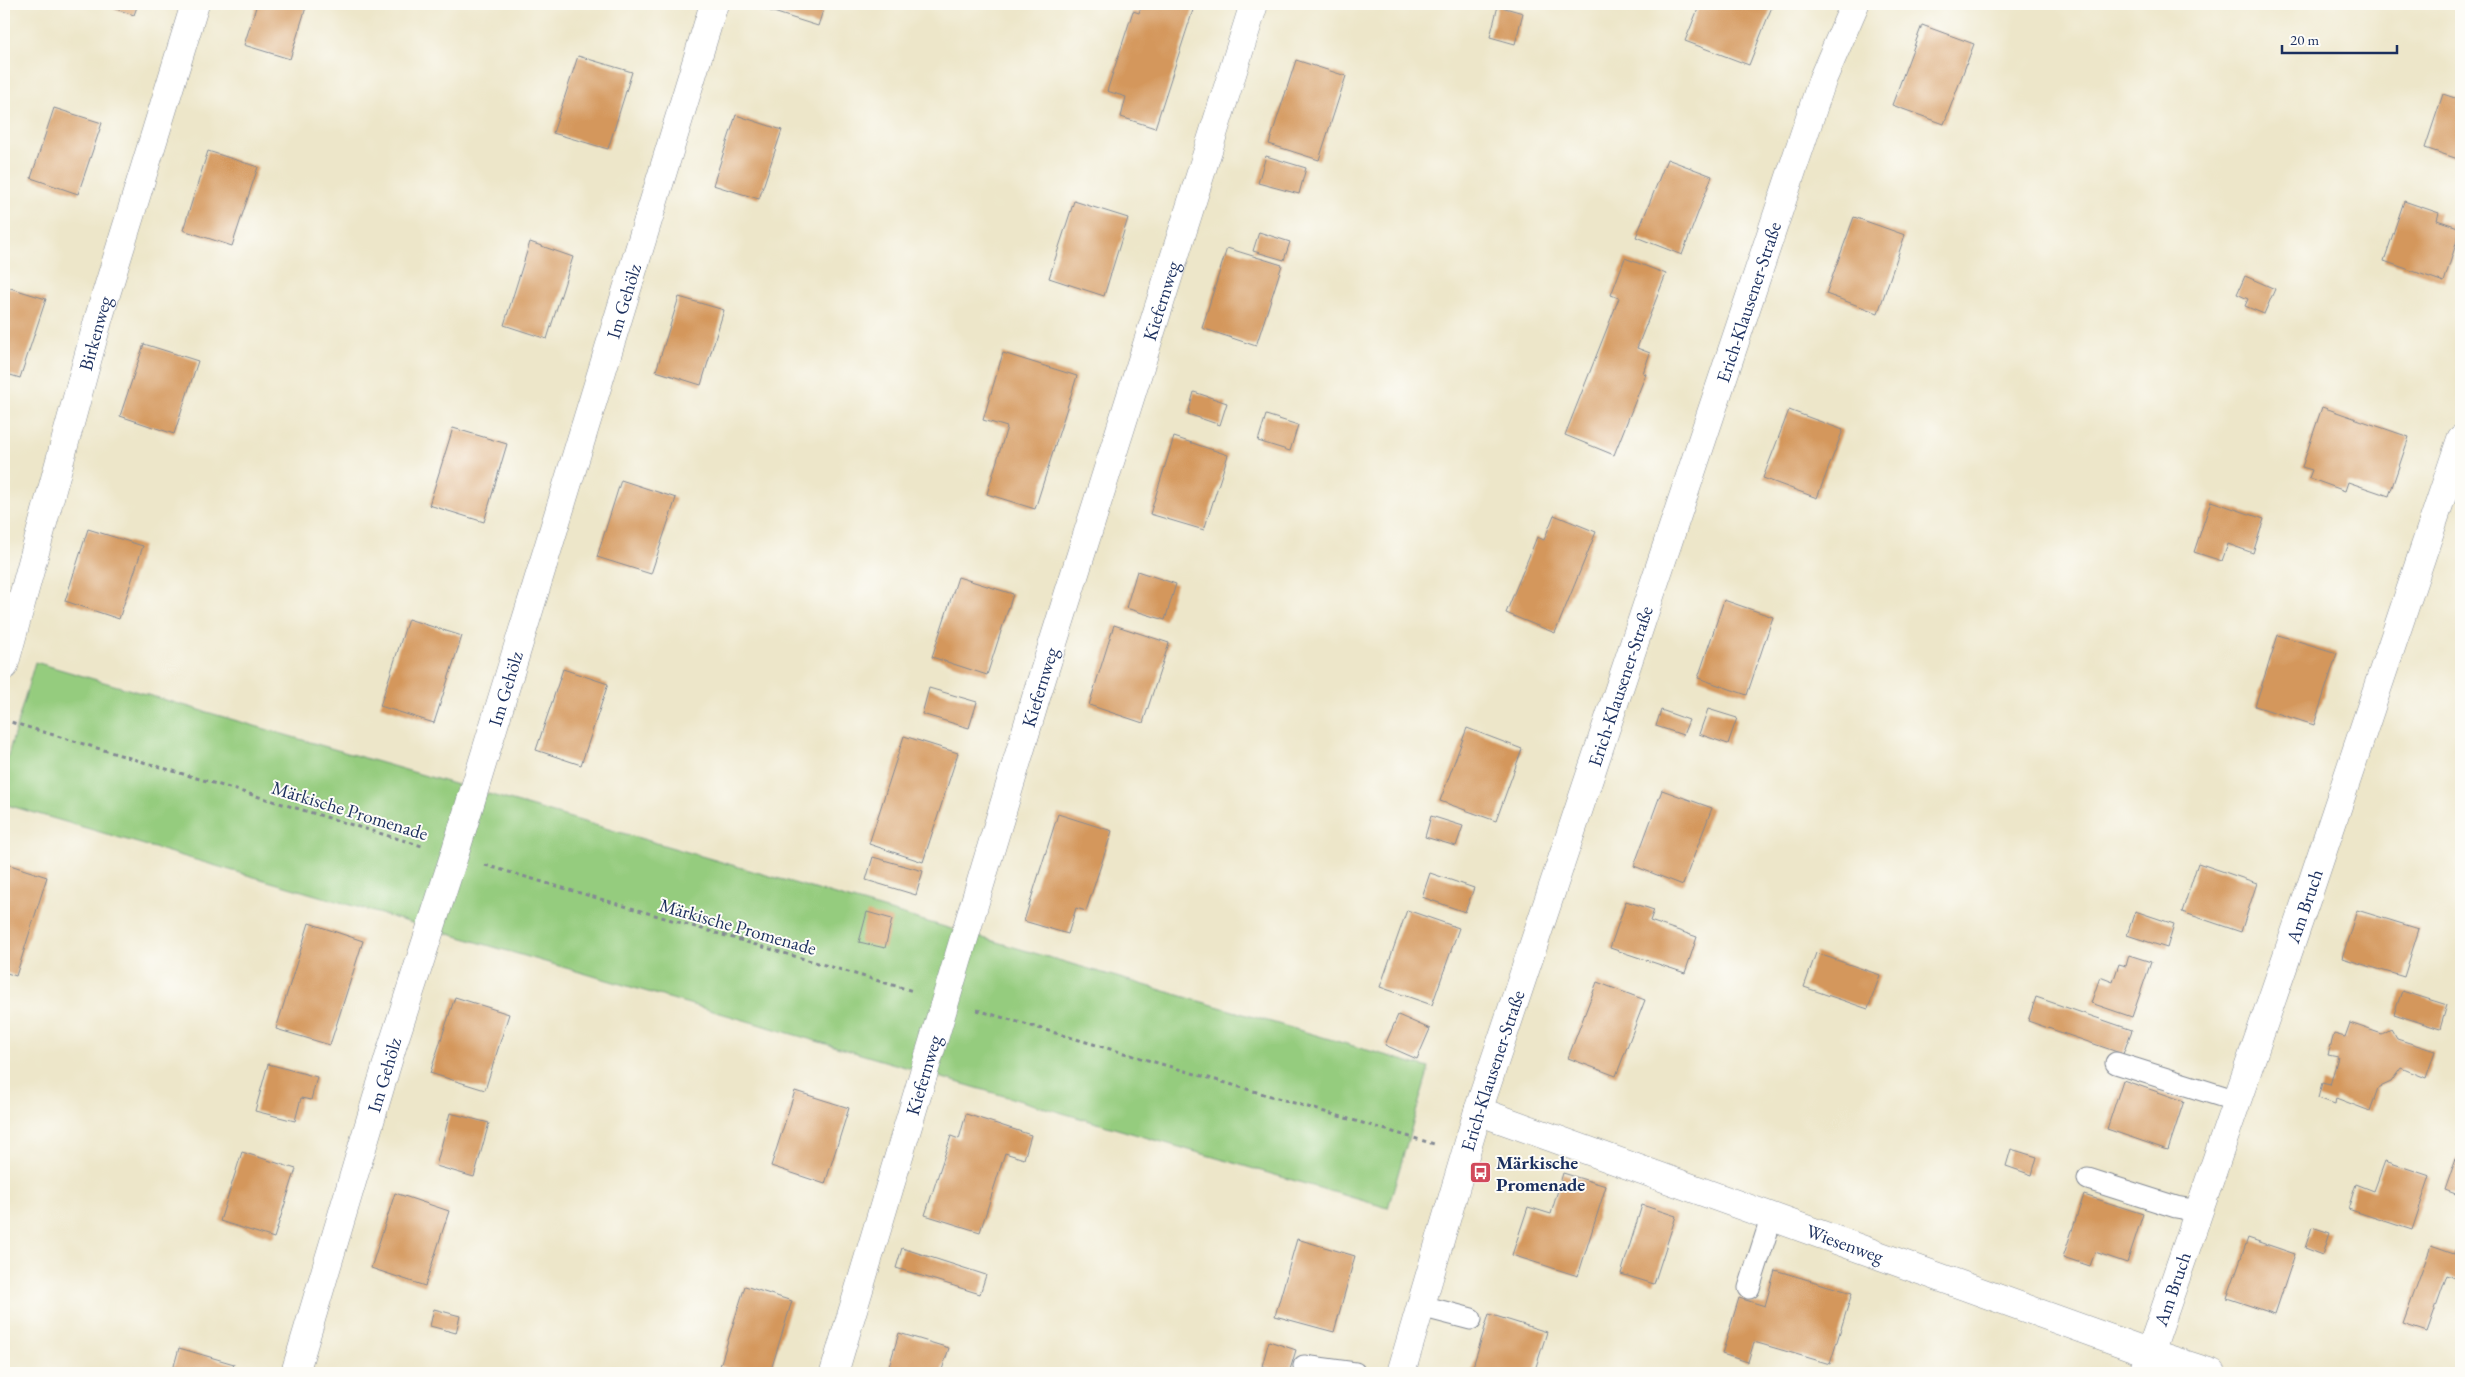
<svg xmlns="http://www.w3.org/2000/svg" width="2465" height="1377" viewBox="0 0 2465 1377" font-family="'EB Garamond',serif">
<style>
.green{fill:#95cc7e;stroke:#587e6e}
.building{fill:#d4975b}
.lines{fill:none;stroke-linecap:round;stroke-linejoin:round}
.service-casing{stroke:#848a94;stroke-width:23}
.minor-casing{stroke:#848a94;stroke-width:29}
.path{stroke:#848a94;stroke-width:3;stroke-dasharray:4 4;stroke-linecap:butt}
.service{stroke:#fff;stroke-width:21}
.minor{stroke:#fff;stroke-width:28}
.labels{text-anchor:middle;stroke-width:4;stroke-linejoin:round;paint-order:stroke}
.street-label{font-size:19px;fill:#1b2f5e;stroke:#fdfcf7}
.poi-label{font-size:19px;font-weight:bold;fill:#1b2f5e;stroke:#fdfcf7;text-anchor:start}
</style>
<rect width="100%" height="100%" fill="#fdfcf7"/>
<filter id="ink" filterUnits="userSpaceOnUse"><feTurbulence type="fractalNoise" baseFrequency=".02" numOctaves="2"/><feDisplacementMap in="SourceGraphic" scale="10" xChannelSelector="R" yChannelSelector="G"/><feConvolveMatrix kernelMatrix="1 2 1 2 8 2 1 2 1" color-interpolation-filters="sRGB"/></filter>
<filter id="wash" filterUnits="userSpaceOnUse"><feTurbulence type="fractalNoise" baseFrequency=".0096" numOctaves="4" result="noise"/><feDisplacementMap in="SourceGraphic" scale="20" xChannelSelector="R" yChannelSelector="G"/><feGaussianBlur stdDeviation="1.12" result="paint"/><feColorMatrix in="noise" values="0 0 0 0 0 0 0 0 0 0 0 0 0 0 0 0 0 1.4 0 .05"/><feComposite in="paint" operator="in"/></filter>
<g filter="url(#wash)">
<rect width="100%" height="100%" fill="#ede6c9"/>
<polygon class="green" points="35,662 1429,1068 1388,1208 4,804 4,769"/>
<g id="blocks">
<g class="building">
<polygon points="100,4 138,4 134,15"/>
<polygon points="257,4 307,4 290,59 244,45"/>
<polygon points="765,4 825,4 818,26 764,9"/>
<polygon points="1142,4 1183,4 1194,7 1155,128 1121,117 1126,97 1107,91 1133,11 1139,13"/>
<polygon points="1700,4 1773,4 1749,65 1685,41"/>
<polygon points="1498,6 1523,13 1515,44 1490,37"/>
<polygon points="1922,25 1974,44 1944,124 1892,105"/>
<polygon points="578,56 632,72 608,149 553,133"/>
<polygon points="1296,60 1346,76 1319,160 1269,144"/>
<polygon points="2443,94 2461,100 2461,160 2425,148"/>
<polygon points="54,108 102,123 78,194 31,178"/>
<polygon points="736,115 782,130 759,199 713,185"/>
<polygon points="208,151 258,167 232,246 183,230"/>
<polygon points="1266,156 1306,168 1299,194 1258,183"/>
<polygon points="1667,159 1712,176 1682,255 1636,237"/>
<polygon points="1074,201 1128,218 1104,296 1049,278"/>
<polygon points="2404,201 2439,213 2437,220 2461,228 2444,282 2384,261"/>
<polygon points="1854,217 1905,235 1878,313 1826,294"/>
<polygon points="1259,232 1290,242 1284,260 1253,251"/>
<polygon points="530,242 573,257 547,339 504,325"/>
<polygon points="1227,248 1282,265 1256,346 1202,328"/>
<polygon points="1625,258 1666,274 1637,348 1650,353 1643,373 1646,374 1614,455 1565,435 1619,298 1611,295"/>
<polygon points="2245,276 2275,289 2264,314 2245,306 2248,299 2237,294"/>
<polygon points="4,286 46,299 20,378 4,373"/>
<polygon points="679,297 724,310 701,385 656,371"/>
<polygon points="144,344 198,361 174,434 120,416"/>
<polygon points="1003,353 1077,376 1035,509 987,494 1007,427 983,420"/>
<polygon points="1194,392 1227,403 1220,425 1188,414"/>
<polygon points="2322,407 2409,437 2389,496 2348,482 2345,491 2309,478 2312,470 2302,467"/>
<polygon points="1789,410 1843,430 1817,498 1763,478"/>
<polygon points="1266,415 1298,425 1290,451 1258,441"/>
<polygon points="453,428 507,444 484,522 429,505"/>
<polygon points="1174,437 1228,455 1204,530 1150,514"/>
<polygon points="621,480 676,498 651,574 597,557"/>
<polygon points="2211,501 2264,519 2253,553 2228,544 2222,561 2194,552"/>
<polygon points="1554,515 1596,532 1555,633 1506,613 1537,537 1544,540"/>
<polygon points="88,529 143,546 119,619 65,601"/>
<polygon points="1137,571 1176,584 1165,620 1126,608"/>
<polygon points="958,577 1013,594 987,675 932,657"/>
<polygon points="1724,600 1773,617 1747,695 1698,678"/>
<polygon points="408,619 462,636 434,723 380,706"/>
<polygon points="1114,625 1169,643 1143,723 1089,705"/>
<polygon points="2278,635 2337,653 2314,725 2255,706"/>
<polygon points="563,669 608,684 581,765 536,750"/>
<polygon points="929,688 977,702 969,728 922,714"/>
<polygon points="1708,709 1737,718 1728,744 1699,734"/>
<polygon points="1661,710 1689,720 1683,735 1656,726"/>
<polygon points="1467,728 1522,749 1496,821 1440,801"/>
<polygon points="904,736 958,753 923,862 869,844"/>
<polygon points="1662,790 1712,808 1683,885 1634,866"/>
<polygon points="1058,814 1112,831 1086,911 1076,908 1068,934 1024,921"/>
<polygon points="1431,816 1463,826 1456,846 1425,837"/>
<polygon points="873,857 923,871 916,895 866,880"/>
<polygon points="4,863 47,877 16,976 4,972"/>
<polygon points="2198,863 2257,883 2241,932 2182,912"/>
<polygon points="1430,873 1474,888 1465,912 1422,897"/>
<polygon points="1626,901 1654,910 1650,921 1697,937 1685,973 1610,948"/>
<polygon points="1407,910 1459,928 1432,1005 1380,987"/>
<polygon points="2357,910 2419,929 2404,977 2342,958"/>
<polygon points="2135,911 2174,924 2167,948 2127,935"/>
<polygon points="867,912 892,919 885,948 859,942"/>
<polygon points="309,923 363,941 330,1045 276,1029"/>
<polygon points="1816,953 1880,975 1868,1009 1804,987"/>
<polygon points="2129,955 2151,962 2132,1017 2091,1003 2100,977 2113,982 2119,964 2126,966"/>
<polygon points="1597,982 1645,1000 1616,1076 1568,1058"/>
<polygon points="2402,991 2447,1005 2440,1029 2394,1014"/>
<polygon points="455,997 509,1014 485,1090 430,1073"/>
<polygon points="2036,997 2132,1030 2123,1054 2028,1021"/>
<polygon points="1398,1015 1430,1029 1417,1059 1385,1045"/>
<polygon points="2350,1023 2382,1034 2391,1029 2397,1039 2435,1051 2426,1078 2401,1068 2391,1082 2378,1088 2370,1111 2336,1098 2335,1104 2318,1098 2322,1083 2330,1085 2338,1057 2328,1055 2334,1034 2345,1037"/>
<polygon points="268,1064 317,1077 311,1100 301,1098 295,1121 255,1111"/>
<polygon points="2123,1080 2184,1101 2168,1150 2107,1129"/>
<polygon points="795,1091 849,1108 825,1184 771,1166"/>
<polygon points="450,1113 489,1123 474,1177 436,1166"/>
<polygon points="966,1114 1031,1135 1024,1159 1005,1153 980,1232 925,1215 951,1136 959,1139"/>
<polygon points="2011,1149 2037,1157 2032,1175 2006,1166"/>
<polygon points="242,1152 296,1169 274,1238 220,1221"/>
<polygon points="2456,1158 2461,1160 2461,1196 2445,1190"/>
<polygon points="2385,1161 2430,1176 2412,1230 2348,1209 2356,1184 2374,1191"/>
<polygon points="1563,1173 1606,1186 1578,1276 1512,1255 1528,1207 1551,1214"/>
<polygon points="395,1193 449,1211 425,1286 371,1268"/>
<polygon points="2084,1195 2143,1214 2127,1263 2095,1252 2090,1266 2063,1257"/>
<polygon points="1642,1205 1676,1216 1654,1284 1621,1274"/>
<polygon points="2312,1227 2330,1233 2323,1255 2305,1248"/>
<polygon points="2248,1238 2295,1254 2275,1314 2227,1298"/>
<polygon points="1297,1239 1355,1256 1334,1332 1275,1316"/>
<polygon points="2457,1243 2461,1244 2461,1280 2447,1275 2427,1332 2403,1324 2431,1246 2454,1254"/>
<polygon points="902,1248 986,1275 980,1294 896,1268"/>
<polygon points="1775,1270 1852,1293 1830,1364 1754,1342 1748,1362 1722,1354 1739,1298 1765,1306"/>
<polygon points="745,1286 792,1301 770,1373 744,1373 720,1366"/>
<polygon points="434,1309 460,1316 456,1333 430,1326"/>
<polygon points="1489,1314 1547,1332 1534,1373 1471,1373"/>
<polygon points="899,1333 949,1348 941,1373 887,1373"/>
<polygon points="1269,1341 1296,1350 1289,1373 1262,1366"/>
<polygon points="179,1348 234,1364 231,1373 172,1373"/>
</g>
</g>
</g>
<g filter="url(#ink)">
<use href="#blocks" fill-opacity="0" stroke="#848a94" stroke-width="1"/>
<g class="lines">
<defs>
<g id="service">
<polyline points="2116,1063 2237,1101"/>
<polyline points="2088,1179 2176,1207 2199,1211"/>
<polyline points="1749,1288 1772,1216"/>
<polyline points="1421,1306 1471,1319"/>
<polyline points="1304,1366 1355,1373"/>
</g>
<g id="minor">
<path id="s1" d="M4,666L99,317L195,4"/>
<path id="s2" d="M1478,1111L2150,1353L2212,1373"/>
<path id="s3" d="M295,1373L393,1044L454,856L714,4"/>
<path id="s4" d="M834,1373L1038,691L1254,4"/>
<path id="s5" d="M1401,1373L1478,1111L1823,78L1855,4"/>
<path id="s6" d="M2143,1373L2310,889L2461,439"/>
</g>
</defs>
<use href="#service" class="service-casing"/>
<use href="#minor" class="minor-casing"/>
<g class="path">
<polyline points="4,720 422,846"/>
<polyline points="485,865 913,991"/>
<polyline points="977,1010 1434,1144"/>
</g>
<use href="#service" class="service"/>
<use href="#minor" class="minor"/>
</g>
</g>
<defs>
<symbol id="bus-square" viewBox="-11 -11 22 22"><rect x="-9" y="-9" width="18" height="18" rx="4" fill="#d1495b" stroke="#fdfcf7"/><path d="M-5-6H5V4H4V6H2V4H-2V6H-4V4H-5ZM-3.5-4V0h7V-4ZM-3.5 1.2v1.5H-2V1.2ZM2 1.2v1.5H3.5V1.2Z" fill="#fff"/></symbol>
</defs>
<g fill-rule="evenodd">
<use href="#bus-square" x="1468" y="1160" width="25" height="25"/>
</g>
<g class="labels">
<g class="street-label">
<text dy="7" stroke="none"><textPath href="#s3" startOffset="1121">Im Gehölz</textPath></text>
<text dy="7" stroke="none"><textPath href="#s4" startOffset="1121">Kiefernweg</textPath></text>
<text dy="7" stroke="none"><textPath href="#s5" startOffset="1126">Erich-Klausener-Straße</textPath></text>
<text dy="7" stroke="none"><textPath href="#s1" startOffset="345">Birkenweg</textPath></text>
<text dy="7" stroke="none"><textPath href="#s5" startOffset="721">Erich-Klausener-Straße</textPath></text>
<text dy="7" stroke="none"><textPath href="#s4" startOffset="716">Kiefernweg</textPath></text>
<text dy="7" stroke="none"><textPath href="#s3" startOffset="716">Im Gehölz</textPath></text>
<text transform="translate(350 810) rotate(17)" y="7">Märkische Promenade</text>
<text dy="7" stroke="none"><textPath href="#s6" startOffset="494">Am Bruch</textPath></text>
<text transform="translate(738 926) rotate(16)" y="7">Märkische Promenade</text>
<text dy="7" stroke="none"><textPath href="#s5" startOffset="316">Erich-Klausener-Straße</textPath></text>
<text dy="7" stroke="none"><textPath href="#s3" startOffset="311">Im Gehölz</textPath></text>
<text dy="7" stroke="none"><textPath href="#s4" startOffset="311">Kiefernweg</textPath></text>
<text dy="7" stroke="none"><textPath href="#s2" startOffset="390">Wiesenweg</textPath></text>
<text dy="7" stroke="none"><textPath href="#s6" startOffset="89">Am Bruch</textPath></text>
</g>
<g class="poi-label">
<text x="1496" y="1169">Märkische<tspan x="1496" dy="22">Promenade</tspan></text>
</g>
</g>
<rect width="2465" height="1377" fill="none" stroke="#fdfcf7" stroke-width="20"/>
<path d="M2282 45v8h115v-8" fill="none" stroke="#1b2f5e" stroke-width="2.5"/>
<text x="2290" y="45" font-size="15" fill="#1b2f5e" stroke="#fdfcf7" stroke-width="4" paint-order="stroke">20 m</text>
</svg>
